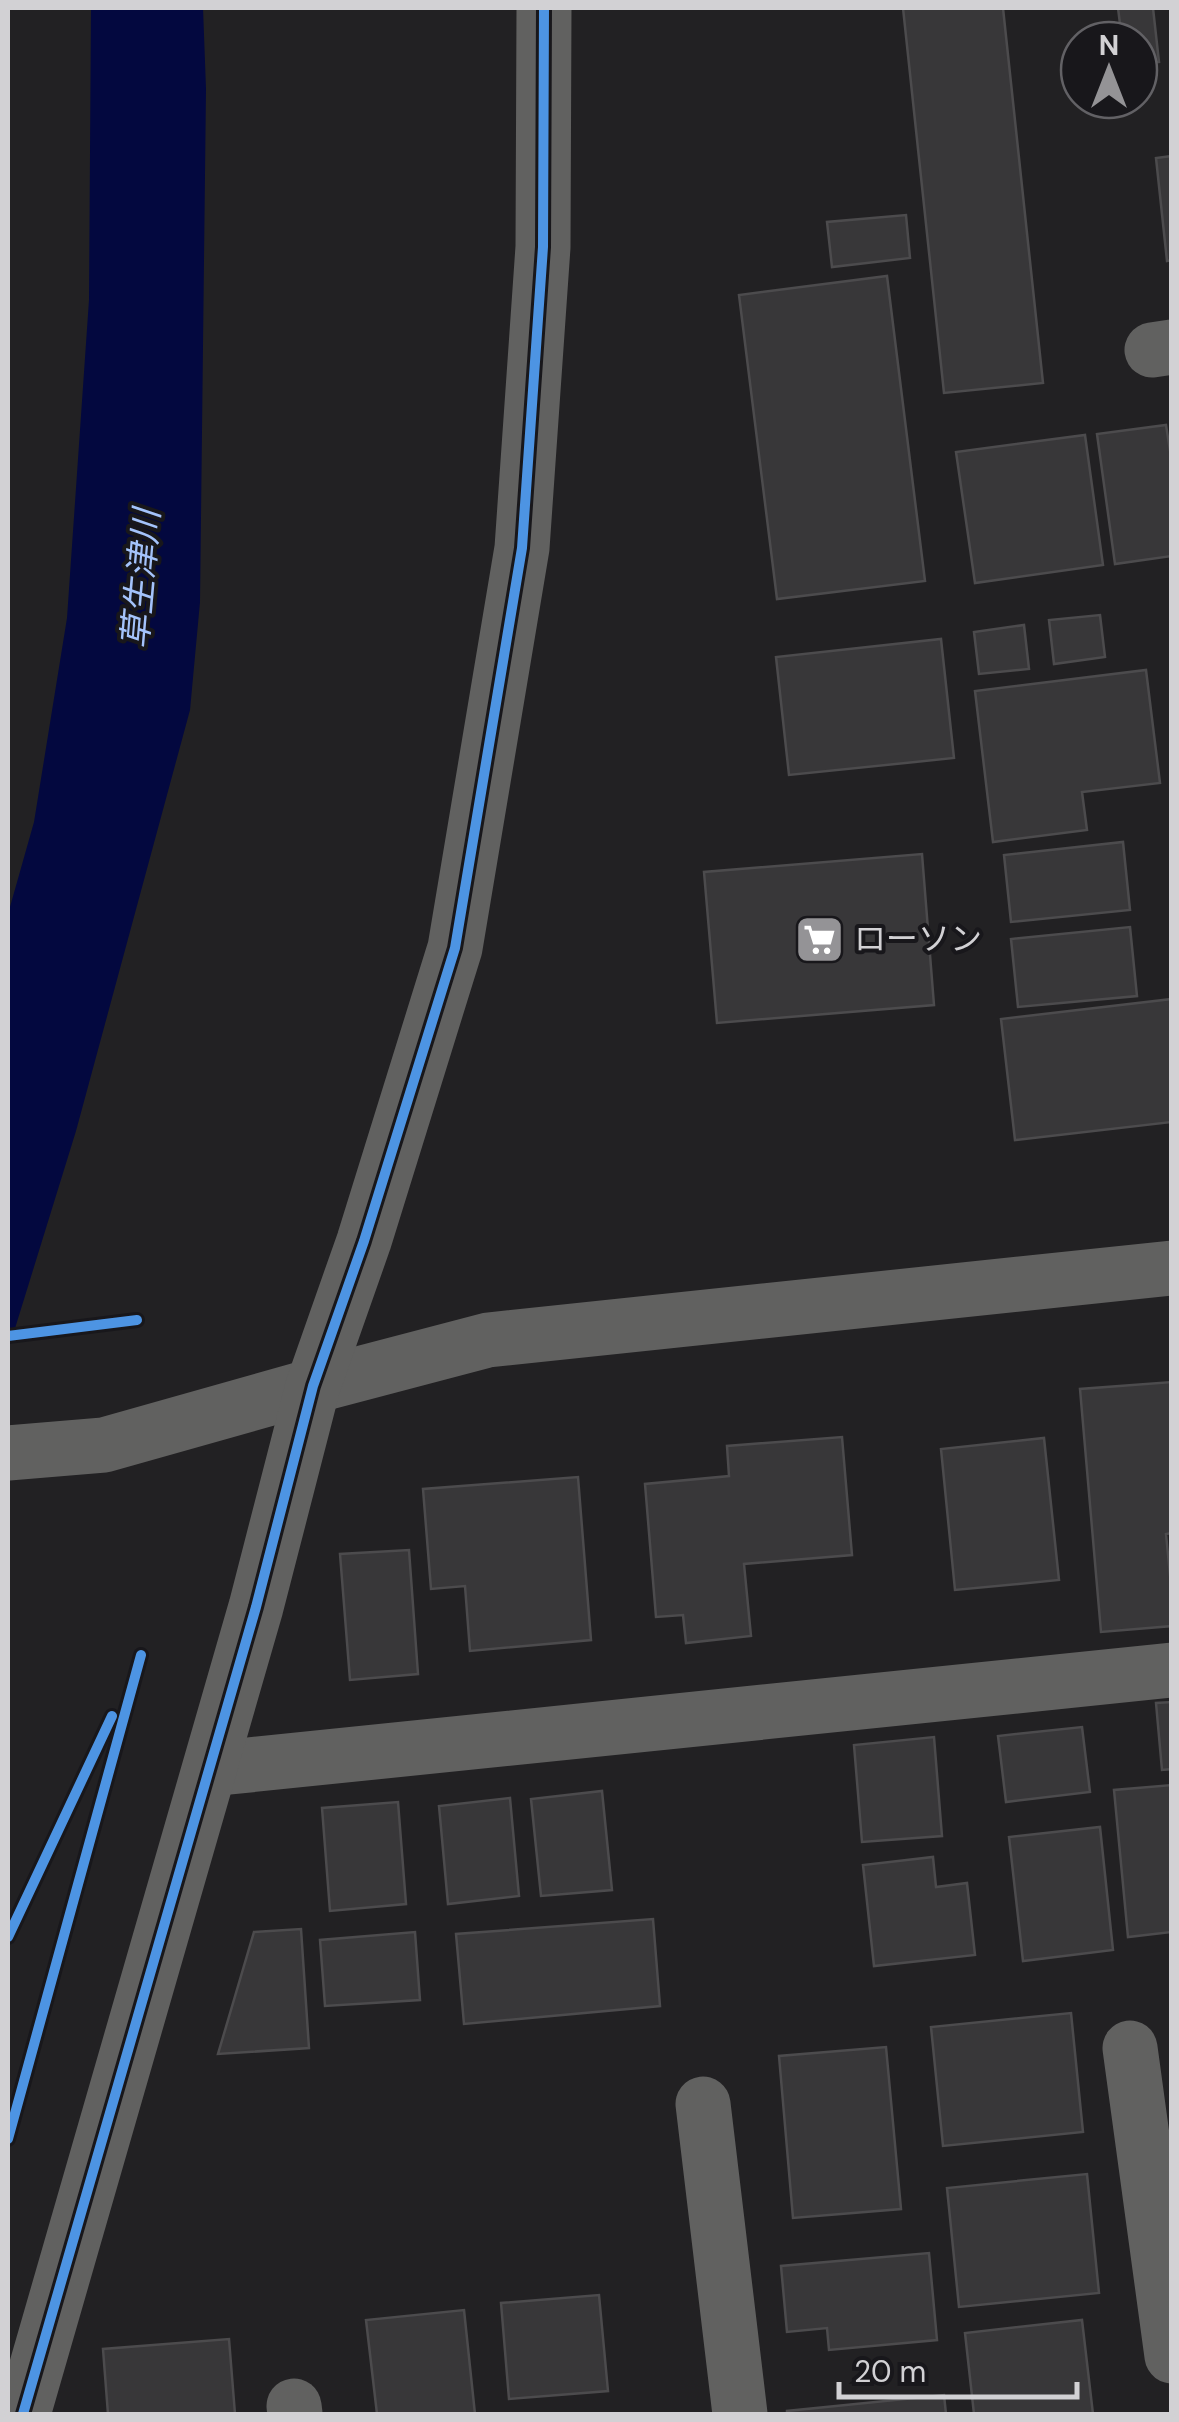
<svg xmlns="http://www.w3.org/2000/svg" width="1179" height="2422" viewBox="0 0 1179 2422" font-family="'DM Sans','Noto Sans JP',sans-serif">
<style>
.water{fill:#03083f}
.building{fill:#383739;stroke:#4c4b4d;stroke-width:2.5}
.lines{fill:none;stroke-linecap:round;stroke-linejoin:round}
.minor{stroke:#616160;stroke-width:55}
.cycleway-casing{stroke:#18171b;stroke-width:16}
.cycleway{stroke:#4d94e3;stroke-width:10}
.labels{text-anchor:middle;stroke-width:8;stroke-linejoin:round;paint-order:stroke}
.poi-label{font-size:32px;fill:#d2d1d4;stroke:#18171b;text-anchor:start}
.water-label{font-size:35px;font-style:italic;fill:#a4c3fb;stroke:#18171b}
</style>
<rect width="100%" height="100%" fill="#222123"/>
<polygon class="water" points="91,8 203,8 206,89 200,602 190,710 76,1131 8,1351 8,914 34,822 67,618 89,300"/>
<g class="building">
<polygon points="903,8 1003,8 1043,383 944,393"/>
<polygon points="1118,8 1153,8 1159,62 1139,65 1139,40 1122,40"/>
<polygon points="1172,156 1172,260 1167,261 1156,158"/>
<polygon points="906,215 910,258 832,267 827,222"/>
<polygon points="887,276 925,581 777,599 739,295"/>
<polygon points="1166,425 1172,463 1172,556 1115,564 1097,434"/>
<polygon points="1085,435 1103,565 975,583 956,452"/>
<polygon points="1100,615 1105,657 1054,664 1049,620"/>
<polygon points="1024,625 1029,669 979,674 974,632"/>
<polygon points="941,639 954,758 789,775 776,657"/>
<polygon points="1146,670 1160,783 1082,792 1087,830 993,842 975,691"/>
<polygon points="1123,842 1130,910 1011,922 1004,855"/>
<polygon points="922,854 934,1005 717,1023 704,872"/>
<polygon points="1130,927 1137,996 1018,1007 1011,939"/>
<polygon points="1172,999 1172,1122 1015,1140 1001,1019"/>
<polygon points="1172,1382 1172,1533 1166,1534 1172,1595 1172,1626 1101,1632 1080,1389"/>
<polygon points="842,1437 852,1555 744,1564 751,1636 686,1643 683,1615 656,1617 645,1484 729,1476 727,1446"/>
<polygon points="1044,1438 1059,1580 955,1590 941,1449"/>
<polygon points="578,1477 591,1640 470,1651 465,1586 431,1589 423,1489"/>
<polygon points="409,1550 418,1674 350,1680 340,1554"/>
<polygon points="1172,1702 1172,1769 1162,1770 1156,1703"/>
<polygon points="1082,1727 1090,1792 1006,1802 998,1736"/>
<polygon points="934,1737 942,1836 862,1842 854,1745"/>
<polygon points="1172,1785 1172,1932 1128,1937 1114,1790"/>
<polygon points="602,1791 612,1890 541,1896 531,1799"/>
<polygon points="510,1798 519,1896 448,1904 439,1806"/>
<polygon points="398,1802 406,1904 330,1911 322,1808"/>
<polygon points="1100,1827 1113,1950 1023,1961 1009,1837"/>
<polygon points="933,1857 936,1887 967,1883 975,1955 874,1966 863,1865"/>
<polygon points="653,1919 660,2006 464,2024 456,1934"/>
<polygon points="301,1929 309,2048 218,2054 254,1932"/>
<polygon points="415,1932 420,2000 325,2006 320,1940"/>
<polygon points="1071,2013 1083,2132 943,2146 931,2027"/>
<polygon points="886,2047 901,2209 793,2218 779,2056"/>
<polygon points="1087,2174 1099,2293 959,2307 947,2188"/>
<polygon points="929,2253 937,2340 829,2350 827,2328 787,2332 781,2266"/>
<polygon points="599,2295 608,2391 509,2399 501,2303"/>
<polygon points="464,2310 475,2414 377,2414 366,2320"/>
<polygon points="1082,2320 1093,2414 974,2414 965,2333"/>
<polygon points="229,2339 235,2414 108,2414 103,2349"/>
<polygon points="944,2395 946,2414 787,2414 787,2411"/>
</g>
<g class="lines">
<g class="minor">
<polyline points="1152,350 1172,347"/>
<polyline points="8,1453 104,1445 313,1386 488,1340 1172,1268"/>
<polyline points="210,1769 1172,1670"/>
<polyline points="1130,2048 1172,2356"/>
<polyline points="703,2104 740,2414"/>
<polyline points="294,2406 295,2414"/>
<polyline points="23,2414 256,1607 313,1386 364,1241 455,948 522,548 543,247 544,8"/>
</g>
<defs>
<g id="cycleway">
<polyline points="8,1336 137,1320"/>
<polyline points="8,1937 112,1716"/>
<polyline points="8,2139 141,1655"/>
<polyline points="23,2414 256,1607 313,1386 364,1241 455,948 522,548 543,247 544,8"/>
</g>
</defs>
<use href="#cycleway" class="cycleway-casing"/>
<use href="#cycleway" class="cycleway"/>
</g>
<defs>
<symbol id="supermarket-square" viewBox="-11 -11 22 22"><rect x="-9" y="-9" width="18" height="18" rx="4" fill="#949396" stroke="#18171b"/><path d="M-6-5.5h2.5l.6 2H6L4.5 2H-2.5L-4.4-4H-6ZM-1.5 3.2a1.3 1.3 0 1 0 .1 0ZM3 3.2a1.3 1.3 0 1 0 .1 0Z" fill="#fff"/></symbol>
</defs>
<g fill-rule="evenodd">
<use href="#supermarket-square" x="792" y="912" width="55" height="55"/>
</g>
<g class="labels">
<g class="poi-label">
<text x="854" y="950">ローソン</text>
</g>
<g class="water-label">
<text transform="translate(141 579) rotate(-85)" y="12">草生津川</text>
</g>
</g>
<rect width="1179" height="2422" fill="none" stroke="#d2d1d4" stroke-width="20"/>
<g transform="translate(1109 70)"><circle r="48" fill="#18171b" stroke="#626165" stroke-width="2.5"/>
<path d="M0-8L18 38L0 25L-18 38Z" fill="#949396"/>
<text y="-15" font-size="28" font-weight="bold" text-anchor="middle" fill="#d2d1d4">N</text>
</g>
<path d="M839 2382v15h238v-15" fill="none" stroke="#d2d1d4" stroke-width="5"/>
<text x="854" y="2382" font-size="30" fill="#d2d1d4" stroke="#18171b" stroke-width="8" paint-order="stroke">20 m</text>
</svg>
